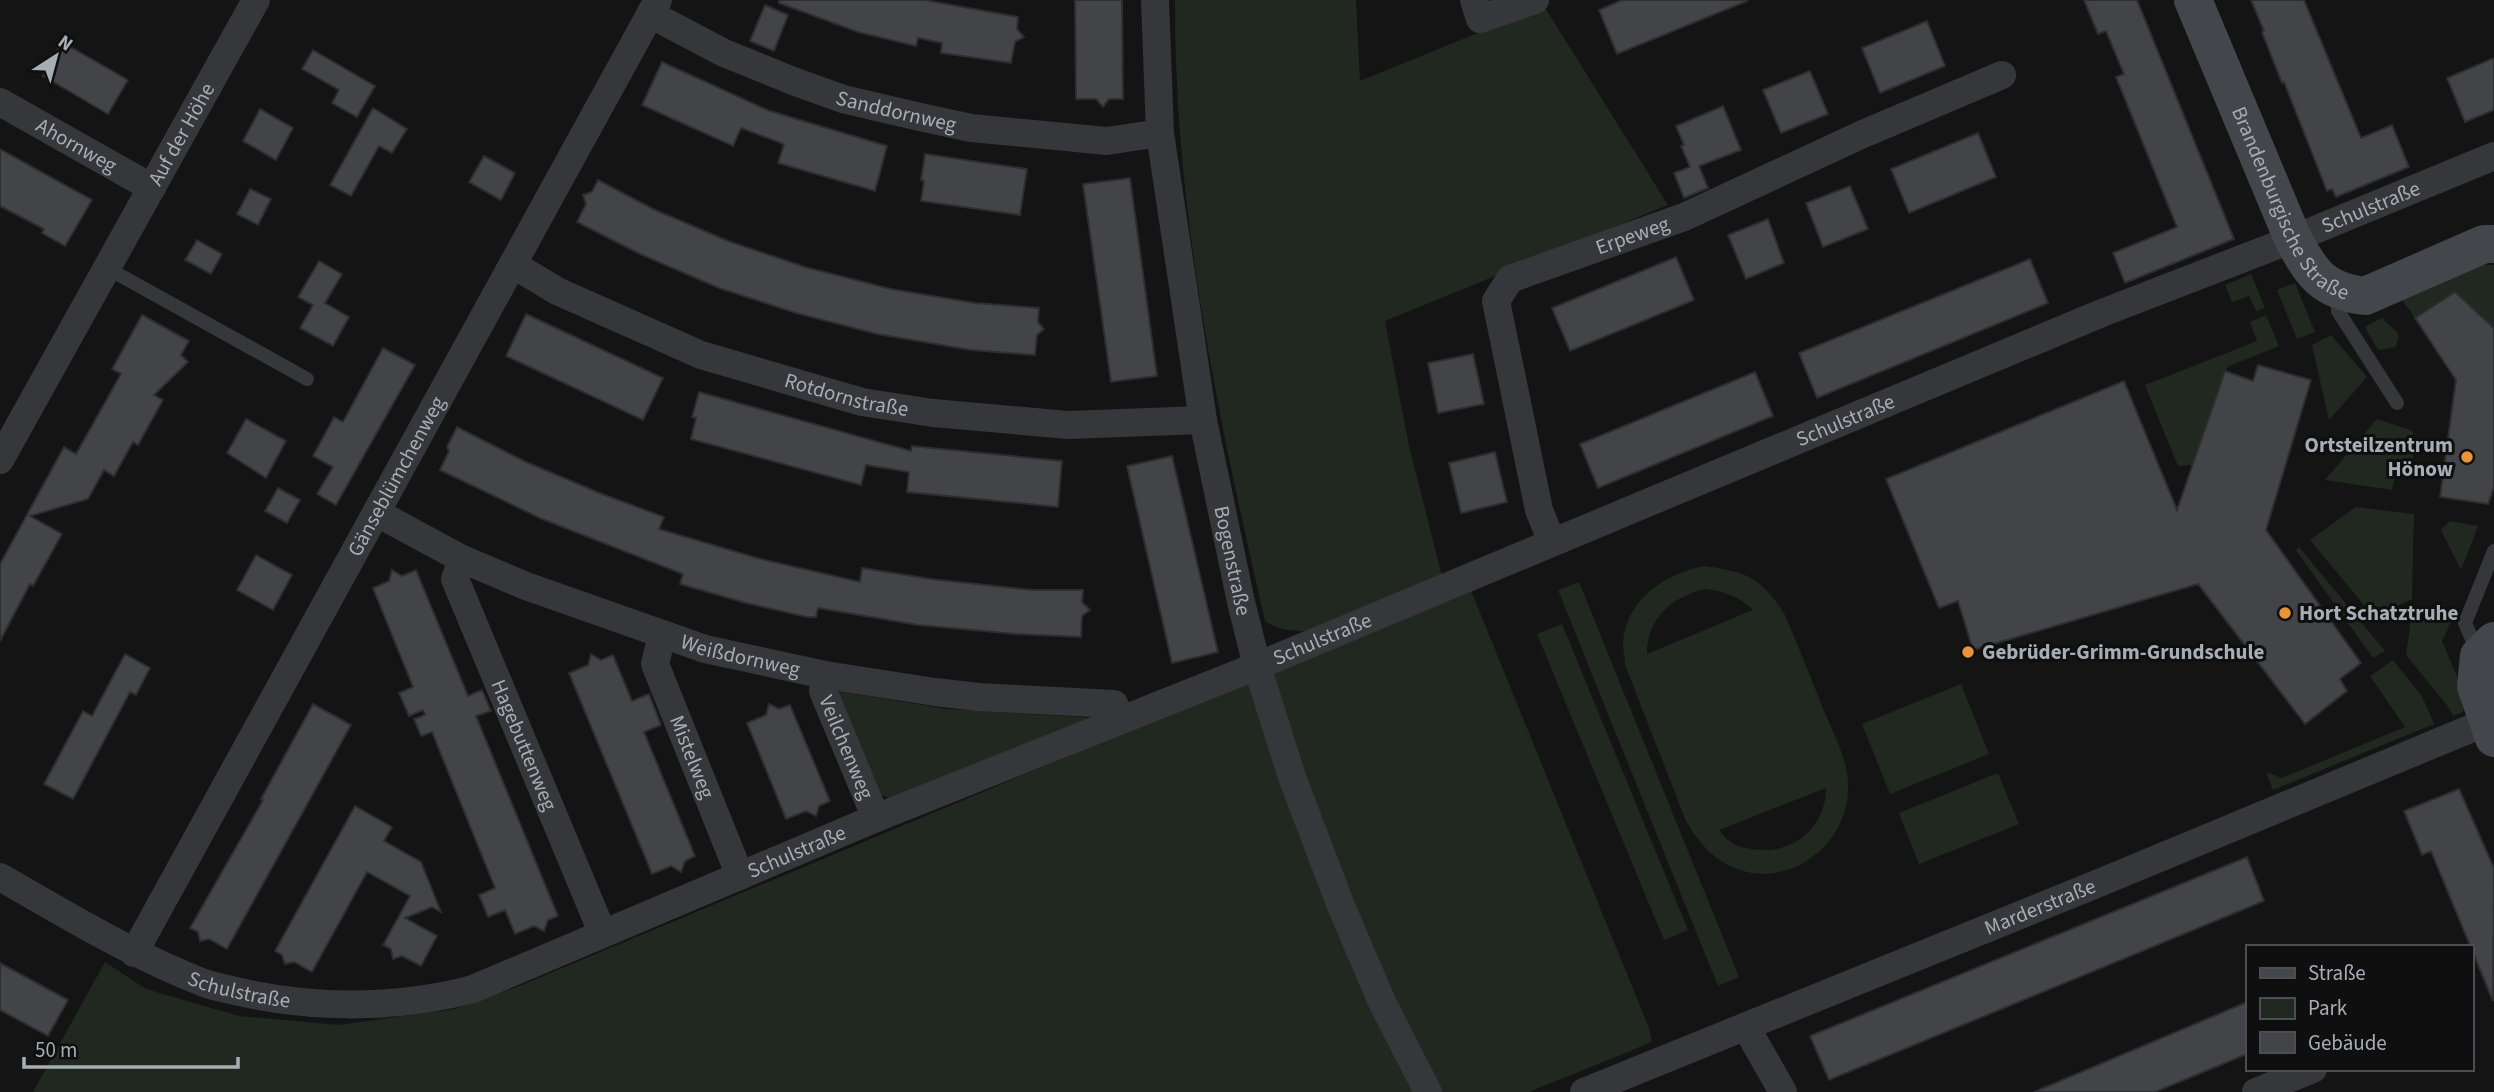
<svg xmlns="http://www.w3.org/2000/svg" width="2494" height="1092" viewBox="0 0 2494 1092" font-family="'Source Sans 3',sans-serif">
<style>
.green{fill:#202820;fill-rule:evenodd}
.building{fill:#434448;stroke:#2e2e31;stroke-width:2}
.lines{fill:none;stroke-linecap:round;stroke-linejoin:round}
.lane{stroke:#35373a;stroke-width:14}
.street{stroke:#35373a;stroke-width:28}
.secondary{stroke:#43464a;stroke-width:38}
.poi-dot{fill:#ea9337;stroke:#0f0f10;stroke-width:2.5}
.labels{text-anchor:middle;stroke-width:6;stroke-linejoin:round;paint-order:stroke}
.street-label{font-size:21px;fill:#a6adb5;stroke:#0f0f10}
.poi-label{font-size:21px;font-weight:bold;fill:#a6adb5;stroke:#0f0f10;text-anchor:start}
</style>
<rect width="100%" height="100%" fill="#141415"/>
<g class="green">
<path d="M1175,0H1356L1360,81L1544,6L1668,205L1385,321L1409,446L1442,576L1308,631C1291,631 1280,631 1265,621C1218,417 1174,210 1175,0Z"/>
<polygon points="2479,265 2494,265 2494,328 2455,292 2415,318 2401,298"/>
<polygon points="2251,274 2265,308 2256,311 2249,296 2232,302 2225,285"/>
<polygon points="2295,283 2315,332 2297,339 2277,290"/>
<polygon points="2266,315 2279,346 2229,366 2225,371 2192,465 2178,466 2145,385 2257,341 2250,322"/>
<polygon points="2382,318 2399,334 2396,347 2378,350 2365,327"/>
<polygon points="2331,335 2367,377 2329,420 2312,345"/>
<polygon points="2377,419 2413,431 2413,478 2395,475 2392,490 2325,480"/>
<polygon points="2356,507 2414,514 2412,599 2374,617 2310,540"/>
<polygon points="2450,521 2478,526 2461,570 2441,530"/>
<polygon points="2299,547 2385,651 2373,658 2296,550"/>
<path d="M1704,566C1747,572 1759,576 1784,613C1798,645 1811,678 1824,711C1835,737 1850,764 1848,792C1846,846 1787,890 1735,868C1712,859 1698,841 1686,821L1625,665C1625,658 1623,650 1623,643C1626,599 1665,574 1704,566ZM1705,589C1724,591 1740,597 1753,610L1647,654C1647,618 1672,597 1705,589ZM1826,788C1826,828 1792,856 1752,849C1745,848 1736,846 1731,842C1726,839 1722,834 1719,830Z"/>
<polygon points="1579,582 1739,977 1718,986 1558,590"/>
<polygon points="1470,588 1649,1028 1652,1042 1529,1092 33,1092 105,962 146,989 239,1016 339,1025 454,1009 517,987"/>
<polygon points="2444,605 2451,622 2442,641 2466,698 2463,712 2453,716 2447,705 2406,655 2411,619"/>
<polygon points="1562,624 1688,930 1664,940 1537,634"/>
<polygon points="2393,660 2422,696 2434,724 2273,790 2266,772 2282,778 2405,727 2370,676"/>
<polygon points="1961,684 1989,754 1890,794 1862,724"/>
<polygon points="836,691 947,709 1096,718 891,799 877,793"/>
<polygon points="1998,773 2019,824 1919,864 1899,813"/>
</g>
<g class="building">
<polygon points="779,0 925,0 1018,17 1017,29 1024,37 1015,42 1011,63 941,53 942,43 918,38 916,46 858,32 779,3"/>
<polygon points="1075,0 1122,0 1123,99 1109,99 1103,107 1096,99 1076,99"/>
<polygon points="1622,0 1747,0 1747,1 1617,54 1599,10"/>
<polygon points="2084,0 2137,0 2234,239 2125,283 2113,253 2177,227 2116,77 2124,74 2106,31 2098,34"/>
<polygon points="2251,0 2304,0 2361,138 2392,125 2409,167 2336,197 2332,189 2327,191 2284,82 2282,83 2262,32 2264,31"/>
<polygon points="765,5 788,15 774,51 750,41"/>
<polygon points="1927,21 1945,66 1880,93 1862,48"/>
<polygon points="62,42 128,80 108,114 43,76"/>
<polygon points="313,50 375,86 357,117 332,103 339,90 302,69"/>
<polygon points="2494,58 2494,110 2465,122 2447,78"/>
<polygon points="662,62 770,111 887,146 875,191 778,163 784,144 741,128 733,146 642,105"/>
<polygon points="1810,71 1828,114 1781,133 1763,90"/>
<polygon points="1723,106 1741,150 1699,166 1708,188 1684,198 1674,173 1690,167 1681,146 1684,145 1676,126"/>
<polygon points="373,108 407,129 392,153 379,146 351,196 330,185"/>
<polygon points="260,109 293,128 276,160 243,141"/>
<polygon points="1978,133 1996,177 1909,213 1891,169"/>
<polygon points="0,149 92,200 65,246 42,233 44,229 0,206"/>
<polygon points="925,154 1027,169 1020,215 921,201 924,181 921,180"/>
<polygon points="484,156 515,173 501,200 469,182"/>
<polygon points="1130,178 1157,376 1111,382 1083,184"/>
<polygon points="598,180 653,209 728,241 805,267 891,289 975,303 1039,308 1038,322 1044,329 1037,335 1035,355 971,350 877,334 796,313 719,288 640,254 577,222 586,204 583,195 592,192"/>
<polygon points="1850,186 1868,229 1823,247 1806,203"/>
<polygon points="250,189 271,199 258,225 237,214"/>
<polygon points="1768,219 1784,263 1746,279 1728,235"/>
<polygon points="197,240 222,254 211,274 185,260"/>
<polygon points="1676,257 1694,300 1570,351 1552,308"/>
<polygon points="2030,259 2048,303 1817,398 1799,353"/>
<polygon points="319,261 342,274 325,303 349,317 333,346 300,328 313,305 298,297"/>
<polygon points="2455,292 2494,328 2494,487 2488,504 2440,497 2456,380 2415,318"/>
<polygon points="526,314 663,378 643,420 506,356"/>
<polygon points="142,315 189,341 181,355 188,362 154,395 163,400 138,445 133,442 114,476 104,470 88,499 30,516 62,534 33,586 30,584 0,641 0,564 64,447 76,454 121,374 112,369"/>
<polygon points="383,348 415,365 336,505 317,494 333,467 313,456 334,417 343,422"/>
<polygon points="1473,354 1484,404 1438,413 1428,363"/>
<polygon points="2258,365 2311,380 2266,530 2361,663 2340,679 2347,691 2305,724 2198,584 1973,650 1958,601 1939,608 1886,479 2124,381 2177,510 2225,371 2253,381"/>
<polygon points="1755,372 1773,416 1598,488 1580,444"/>
<polygon points="699,392 911,451 912,446 1062,461 1058,507 907,492 909,472 866,465 861,485 691,439 696,418 692,417"/>
<polygon points="246,419 286,441 266,478 227,453"/>
<polygon points="457,427 526,462 602,494 664,517 659,529 757,558 860,582 862,568 931,579 1032,590 1083,590 1082,602 1090,610 1082,616 1081,637 1016,634 918,625 818,608 816,617 807,617 746,603 680,584 683,574 542,519 440,470 449,451 447,447"/>
<polygon points="1495,452 1507,502 1461,513 1449,463"/>
<polygon points="1172,456 1218,652 1172,663 1127,466"/>
<polygon points="278,488 300,500 287,523 265,511"/>
<polygon points="256,555 292,575 273,610 237,590"/>
<polygon points="392,570 402,576 416,570 468,696 482,690 491,711 476,716 558,916 548,920 544,931 534,926 515,934 505,910 488,917 479,895 495,888 432,732 421,736 414,719 425,715 423,710 409,716 399,693 413,687 373,588 389,581"/>
<polygon points="125,654 150,668 136,695 130,692 73,799 44,784 83,711 92,716"/>
<polygon points="591,654 601,660 613,655 632,701 649,694 661,725 644,732 695,856 685,861 681,872 671,866 652,874 569,673 588,665"/>
<polygon points="313,704 351,725 227,949 209,939 200,941 198,932 190,928 263,800 261,799"/>
<polygon points="769,704 779,709 790,705 830,801 819,806 816,816 806,811 786,819 747,723 766,715"/>
<polygon points="2459,789 2494,868 2493,1001 2431,851 2422,855 2404,811"/>
<polygon points="355,806 392,827 384,841 421,862 441,912 432,907 405,918 437,936 421,966 402,956 393,959 391,949 383,945 410,896 367,872 312,972 294,962 285,964 282,955 275,951"/>
<polygon points="2247,857 2264,901 1829,1080 1810,1036"/>
<polygon points="0,963 68,1000 48,1036 0,1010"/>
<polygon points="2247,1002 2247,1054 2155,1092 2034,1092"/>
</g>
<g class="lines">
<g class="lane">
<polyline points="107,268 307,379"/>
<polyline points="2338,291 2338,311 2397,403"/>
<polyline points="2478,653 2465,623 2494,551"/>
</g>
<g class="street">
<path id="s1" d="M1155,0L1160,133L1203,420L1241,602L1257,666L1292,777L1341,906L1382,1002L1428,1092"/>
<polyline points="1474,0 1480,19 1535,0"/>
<path id="s2" d="M650,14L724,53L793,81L843,99L920,117L971,128L1107,141L1160,133"/>
<path id="s3" d="M0,102L152,188"/>
<path id="s4" d="M514,265L557,291L701,355L862,402L933,413L1068,425L1203,420"/>
<path id="s5" d="M0,460L256,0"/>
<path id="s6" d="M377,513L462,559L526,586L705,649L825,675L935,692L978,697L1114,704L1121,719"/>
<path id="s7" d="M1552,542L1539,510L1496,301L1510,279L1684,217L1863,134L2002,75"/>
<path id="s8" d="M462,559L455,579L602,932"/>
<path id="s9" d="M662,635L655,664L740,876"/>
<path id="s10" d="M825,675L823,691L876,818"/>
<path id="s11" d="M0,877C67,915 132,955 204,983C215,987 228,989 240,992C316,1009 398,1009 473,989L876,818L1257,666L2102,313L2293,239L2494,156"/>
<path id="s12" d="M134,953L658,0"/>
<polyline points="1746,1027 1783,1092"/>
<path id="s13" d="M1584,1092L2099,883L2494,719"/>
<polyline points="2256,1092 2313,1069"/>
</g>
<g class="secondary">
<path id="s14" d="M2193,0L2293,239C2312,274 2323,291 2365,296L2484,244H2494"/>
<polyline points="2494,641 2479,656 2476,686 2494,738"/>
</g>
</g>
<g class="poi-dot">
<circle cx="2467" cy="457" r="7"/>
<circle cx="2285" cy="613" r="7"/>
<circle cx="1968" cy="652" r="7"/>
</g>
<g class="labels">
<g class="street-label">
<text dy="7" stroke="none"><textPath href="#s2" startOffset="266">Sanddornweg</textPath></text>
<text dy="7" stroke="none"><textPath href="#s5" startOffset="373">Auf der Höhe</textPath></text>
<text dy="7" stroke="none"><textPath href="#s3" startOffset="88">Ahornweg</textPath></text>
<text dy="7" stroke="none"><textPath href="#s14" startOffset="228">Brandenburgische Straße</textPath></text>
<text dy="7" stroke="none"><textPath href="#s11" startOffset="2555">Schulstraße</textPath></text>
<text dy="7" stroke="none"><textPath href="#s7" startOffset="404">Erpeweg</textPath></text>
<text dy="7" stroke="none"><textPath href="#s4" startOffset="359">Rotdornstraße</textPath></text>
<text dy="7" stroke="none"><textPath href="#s11" startOffset="1988">Schulstraße</textPath></text>
<text dy="7" stroke="none"><textPath href="#s12" startOffset="544">Gänseblümchenweg</textPath></text>
<text dy="7" stroke="none"><textPath href="#s1" startOffset="567">Bogenstraße</textPath></text>
<text dy="7" stroke="none"><textPath href="#s11" startOffset="1421">Schulstraße</textPath></text>
<text dy="7" stroke="none"><textPath href="#s6" startOffset="392">Weißdornweg</textPath></text>
<text dy="7" stroke="none"><textPath href="#s8" startOffset="201">Hagebuttenweg</textPath></text>
<text dy="7" stroke="none"><textPath href="#s10" startOffset="77">Veilchenweg</textPath></text>
<text dy="7" stroke="none"><textPath href="#s9" startOffset="130">Mistelweg</textPath></text>
<text dy="7" stroke="none"><textPath href="#s11" startOffset="854">Schulstraße</textPath></text>
<text dy="7" stroke="none"><textPath href="#s13" startOffset="492">Marderstraße</textPath></text>
<text dy="7" stroke="none"><textPath href="#s11" startOffset="266">Schulstraße</textPath></text>
</g>
<g class="poi-label">
<text x="2453" y="452" text-anchor="end">Ortsteilzentrum<tspan x="2453" dy="24">Hönow</tspan></text>
<text x="2299" y="620">Hort Schatztruhe</text>
<text x="1982" y="659">Gebrüder-Grimm-Grundschule</text>
</g>
</g>
<rect x="2246" y="945" width="228" height="126" fill="#0f0f10" stroke="#4b4e52" stroke-width="2"/>
<rect x="2260" y="968" width="35" height="10" fill="#43464a" stroke="#4b4e52" stroke-width="2"/>
<text x="2308" y="980" font-size="21" fill="#a6adb5">Straße</text>
<rect x="2260" y="998" width="35" height="21" fill="#202820" stroke="#4b4e52" stroke-width="2"/>
<text x="2308" y="1015" font-size="21" fill="#a6adb5">Park</text>
<rect x="2260" y="1032" width="35" height="21" fill="#434448" stroke="#4b4e52" stroke-width="2"/>
<text x="2308" y="1050" font-size="21" fill="#a6adb5">Gebäude</text>
<g transform="translate(56 56) rotate(36)" stroke="#0f0f10" stroke-width="5" paint-order="stroke">
<path d="M0-5L12 26L0 18L-12 26Z" fill="#a6adb5"/>
<text y="-10" font-size="19" font-weight="bold" text-anchor="middle" fill="#a6adb5">N</text>
</g>
<path d="M24 1057v10h214v-10" fill="none" stroke="#a6adb5" stroke-width="3.5"/>
<text x="35" y="1057" font-size="21" fill="#a6adb5" stroke="#0f0f10" stroke-width="5" paint-order="stroke">50 m</text>
</svg>
